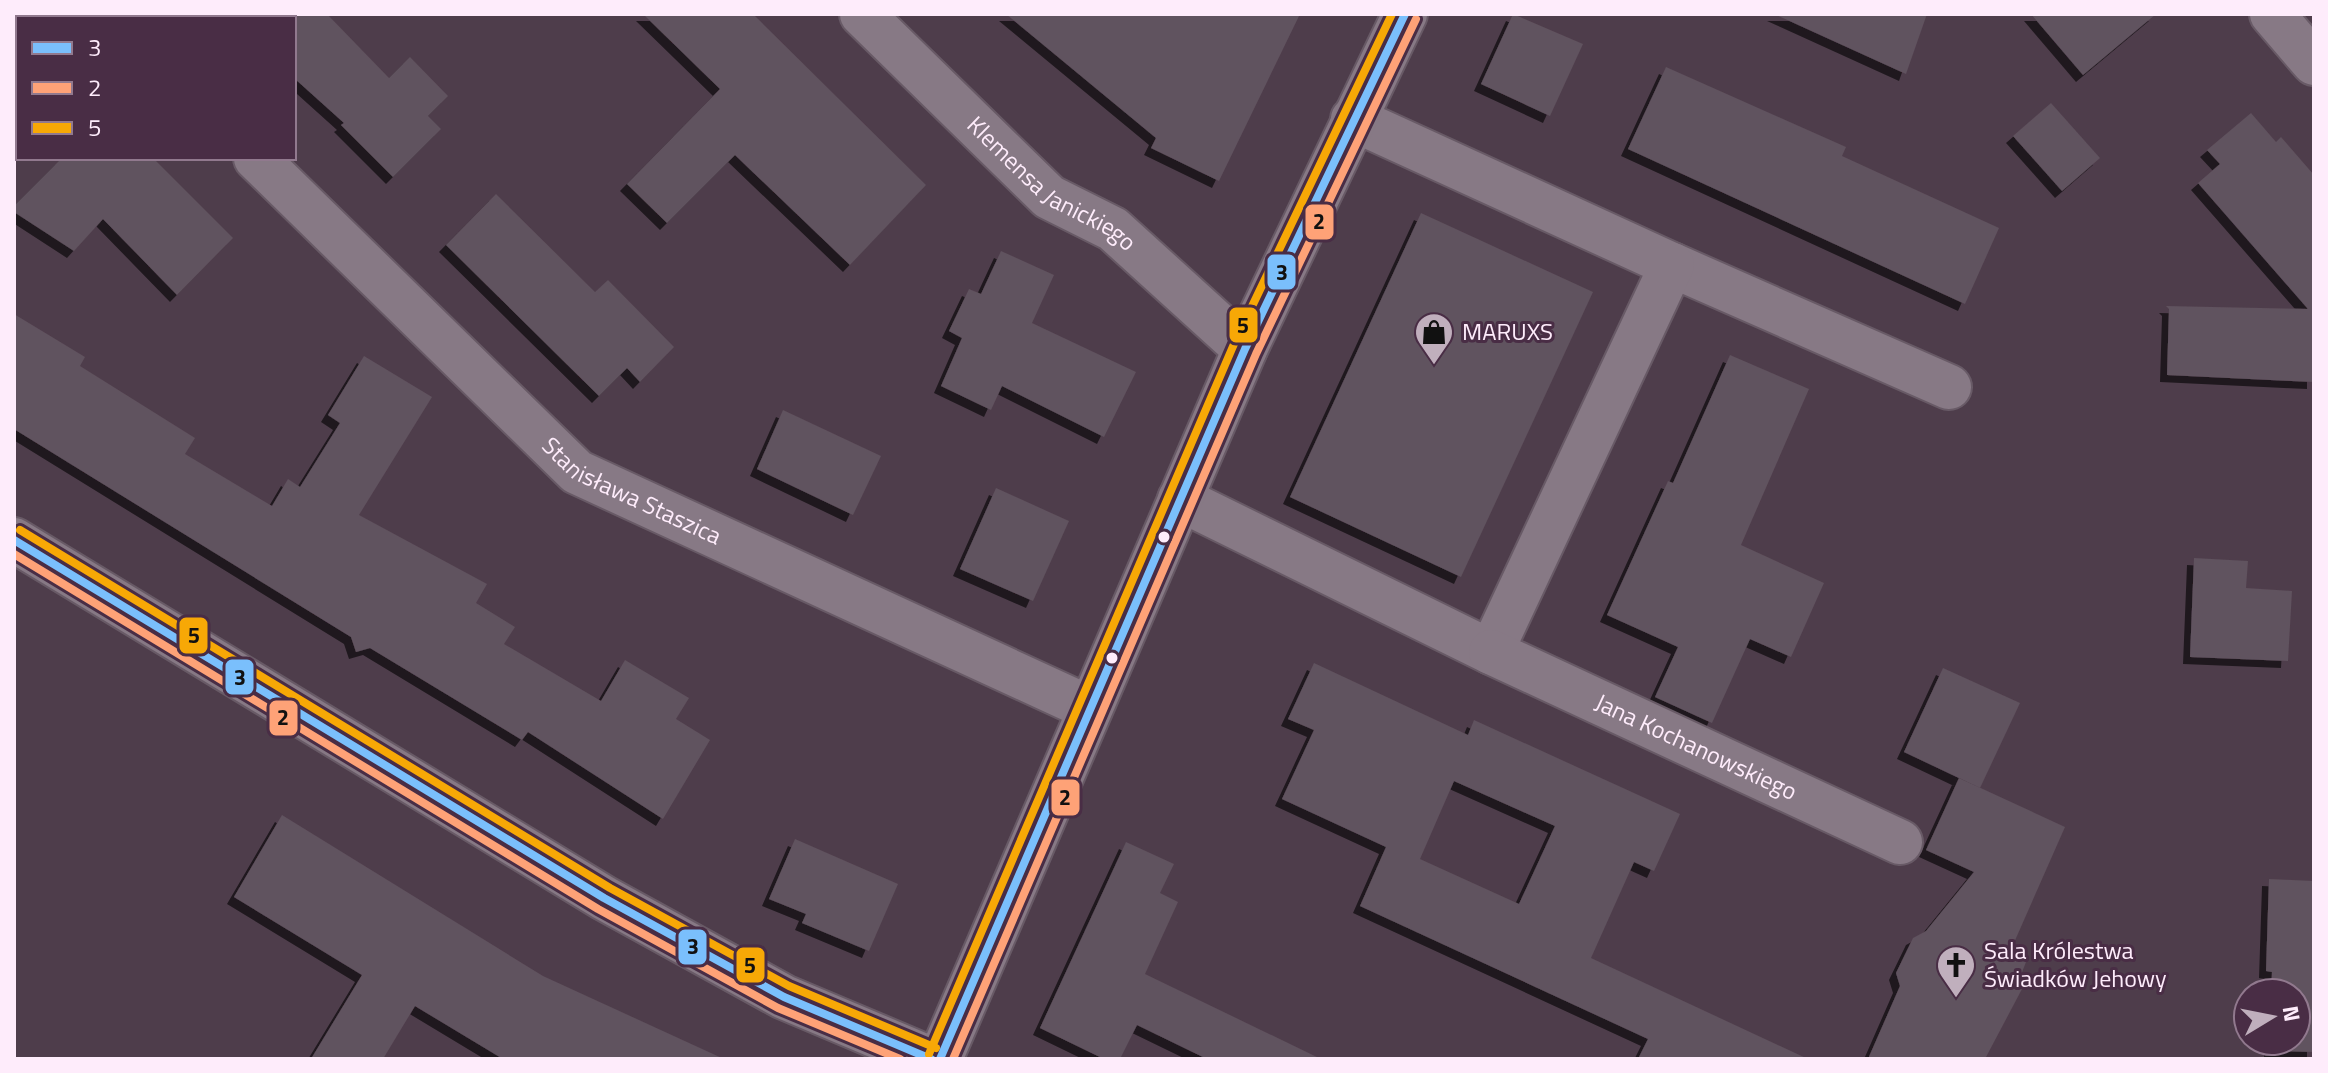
<svg xmlns="http://www.w3.org/2000/svg" width="2328" height="1073" viewBox="0 0 2328 1073" font-family="'Titillium Web',sans-serif">
<style>
.building{fill:#60525e;fill-rule:evenodd;filter:url(#shadow)}
.lines{fill:none;stroke-linecap:round;stroke-linejoin:round}
.minor-casing{stroke:#685a66;stroke-width:48}
.minor{stroke:#877985;stroke-width:44}
.bus-1-casing{stroke:#492d45;stroke-width:14}
.bus-2-casing{stroke:#492d45;stroke-width:14}
.bus-3-casing{stroke:#492d45;stroke-width:14}
.bus-1{stroke:#7abffc;stroke-width:8}
.bus-2{stroke:#fea277;stroke-width:8}
.bus-3{stroke:#f7a806;stroke-width:8}
.bus-dot{fill:#feecfb;stroke:#492d45;stroke-width:3}
.labels{text-anchor:middle;stroke-width:6;stroke-linejoin:round;paint-order:stroke}
.street-label{font-size:24px;fill:#feecfb;stroke:#492d45}
.poi-label{font-size:24px;fill:#feecfb;stroke:#492d45;text-anchor:start}
.line-badge{stroke:#492d45;stroke-width:3}
.pale-badge-label{font-size:22px;text-anchor:middle;font-weight:bold;fill:#111}
</style>
<defs>
<filter id="shadow"><feDropShadow dx="-7" dy="7" stdDeviation="0" flood-color="#0009"/></filter>
</defs>
<rect width="100%" height="100%" fill="#4e3d4b"/>
<g class="building">
<polygon points="294,14 327,14 389,78 410,57 448,96 428,116 441,129 393,177 341,125 344,123 294,78"/>
<polygon points="643,14 753,14 926,185 850,265 735,155 667,223 627,184 720,89"/>
<polygon points="1006,14 1300,14 1219,181 1151,148 1156,138"/>
<polygon points="1513,14 1583,44 1550,116 1481,84"/>
<polygon points="1774,14 1927,14 1906,74"/>
<polygon points="2031,14 2156,14 2083,75"/>
<polygon points="1666,67 1846,147 1842,156 1999,228 1965,304 1628,149"/>
<polygon points="2051,103 2100,158 2062,191 2013,136"/>
<polygon points="2251,113 2276,142 2281,137 2314,175 2314,382 2167,375 2169,309 2166,306 2308,309 2198,183 2220,164 2207,150"/>
<polygon points="62,158 153,158 233,238 177,295 103,219 74,251 14,212 14,206"/>
<polygon points="496,194 595,292 608,280 674,347 640,382 627,368 599,396 446,245"/>
<polygon points="1421,213 1593,292 1461,577 1290,497"/>
<polygon points="1001,251 1054,275 1032,323 1136,372 1104,437 1002,386 991,410 941,386 962,338 949,331 969,289 981,294"/>
<polygon points="14,314 85,357 80,366 195,438 185,454 272,506 288,479 300,487 340,423 328,415 364,356 432,397 359,515 487,584 476,603 515,627 504,644 601,701 625,660 689,698 676,719 710,740 663,819 528,732 522,740 370,648 356,652 351,637 14,429"/>
<polygon points="1730,355 1809,389 1741,545 1824,583 1791,657 1750,639 1712,723 1655,697 1678,647 1607,615 1668,481 1673,483"/>
<polygon points="783,410 881,456 853,515 757,469"/>
<polygon points="996,488 1069,521 1033,601 960,569"/>
<polygon points="2194,558 2248,561 2246,588 2292,591 2288,661 2190,657"/>
<path d="M1314,663L1468,735L1474,720L1680,814L1654,871L1634,862L1591,958L1808,1059H1638L1648,1039L1360,906L1386,847L1282,799L1314,730L1288,719ZM1454,781L1555,826L1519,904L1420,859Z"/>
<polygon points="1943,668 2020,703 1980,788 1904,752"/>
<polygon points="1959,778 2065,827 2009,954 2026,962 2019,980 2022,989 1985,1059 1868,1059 1900,986 1896,973 1913,938 1926,931 1974,872 1926,850"/>
<polygon points="282,815 543,976 724,1059 503,1059 415,1006 383,1059 311,1059 362,975 234,897"/>
<polygon points="795,839 898,884 869,951 802,923 806,914 769,899"/>
<polygon points="1126,842 1174,864 1160,893 1178,902 1145,974 1321,1059 1207,1059 1137,1025 1120,1059 1104,1059 1040,1028"/>
<polygon points="2269,879 2314,881 2314,1052 2271,1051 2271,1041 2296,1041 2296,993 2271,993 2272,972 2266,971"/>
</g>
<g class="lines">
<defs>
<g id="minor">
<polyline points="108,14 112,18"/>
<path id="s1" d="M862,14L1049,197L1113,229L1245,349"/>
<polyline points="2272,14 2314,63"/>
<path id="s2" d="M256,158L577,472L1089,708"/>
<polyline points="1672,265 1949,387"/>
<polyline points="1180,499 1491,652 1672,265 1353,119"/>
<polyline points="14,540 604,898 784,997 931,1059"/>
<path id="s3" d="M1491,652L1900,842"/>
<polyline points="940,1059 1245,349 1405,14"/>
</g>
</defs>
<use href="#minor" class="minor-casing"/>
<use href="#minor" class="minor"/>
<defs>
<g id="bus-1">
<polyline points="14,540 604,898 784,997 931,1059"/>
<polyline points="940,1059 1245,349 1405,14"/>
</g>
<g id="bus-2">
<polyline points="14,554 598,909 778,1008 900,1059"/>
<polyline points="953,1059 1256,354 1416,19"/>
</g>
<g id="bus-3">
<polyline points="20,530 610,888 789,986 936,1048"/>
<polyline points="929,1054 1234,344 1392,14"/>
</g>
</defs>
<use href="#bus-1" class="bus-1-casing"/>
<use href="#bus-2" class="bus-2-casing"/>
<use href="#bus-3" class="bus-3-casing"/>
<use href="#bus-1" class="bus-1"/>
<use href="#bus-2" class="bus-2"/>
<use href="#bus-3" class="bus-3"/>
</g>
<defs>
<symbol id="shop-pin" viewBox="-11 -11 22 30"><path d="M0 17L-7.5 6A9.5 9.5 0 1 1 7.5 6Z" fill="#c0afbd" stroke="#492d45"/><path d="M-5-2.5h2.3a2.7 3.5 0 0 1 5.4 0H5L5.5 6h-11ZM-1.5-2.5h3a1.5 2.3 0 0 0-3 0Z" fill="#111"/></symbol>
<symbol id="church-pin" viewBox="-11 -11 22 30"><path d="M0 17L-7.5 6A9.5 9.5 0 1 1 7.5 6Z" fill="#c0afbd" stroke="#492d45"/><path d="M-1.2-6h2.4v3.5h3.3v2.4h-3.3V6h-2.4V-.1h-3.3v-2.4h3.3Z" fill="#111"/></symbol>
</defs>
<g fill-rule="evenodd">
<use href="#shop-pin" x="1412" y="310" width="44" height="60"/>
<use href="#church-pin" x="1934" y="943" width="44" height="60"/>
</g>
<g class="bus-dot">
<circle cx="1164" cy="537" r="7"/>
<circle cx="1112" cy="658" r="7"/>
</g>
<g class="labels">
<g class="street-label">
<text dy="8" stroke="none"><textPath href="#s1" startOffset="256">Klemensa Janickiego</textPath></text>
<text dy="8" stroke="none"><textPath href="#s2" startOffset="506">Stanisława Staszica</textPath></text>
<text dy="8" stroke="none"><textPath href="#s3" startOffset="226">Jana Kochanowskiego</textPath></text>
</g>
<g class="poi-label">
<text x="1462" y="340">MARUXS</text>
<text x="1984" y="959">Sala Królestwa<tspan x="1984" dy="28">Świadków Jehowy</tspan></text>
</g>
</g>
<g class="line-badge">
<rect x="1304" y="203" width="31" height="38" rx="8" fill="#fea277"/>
<rect x="1266" y="253" width="31" height="38" rx="8" fill="#7abffc"/>
<rect x="1228" y="306" width="31" height="38" rx="8" fill="#f7a806"/>
<rect x="178" y="616" width="31" height="39" rx="8" fill="#f7a806"/>
<rect x="224" y="658" width="31" height="38" rx="8" fill="#7abffc"/>
<rect x="268" y="699" width="31" height="38" rx="8" fill="#fea277"/>
<rect x="1050" y="778" width="31" height="39" rx="8" fill="#fea277"/>
<rect x="677" y="928" width="31" height="38" rx="8" fill="#7abffc"/>
<rect x="735" y="946" width="31" height="38" rx="8" fill="#f7a806"/>
</g>
<g class="pale-badge-label">
<text x="1319" y="229">2</text>
<text x="1282" y="280">3</text>
<text x="1243" y="333">5</text>
<text x="194" y="643">5</text>
<text x="240" y="685">3</text>
<text x="283" y="725">2</text>
<text x="1065" y="805">2</text>
<text x="693" y="954">3</text>
<text x="750" y="973">5</text>
</g>
<rect width="2328" height="1073" fill="none" stroke="#feecfb" stroke-width="32"/>
<rect x="16" y="16" width="280" height="144" fill="#492d45" stroke="#91798e" stroke-width="2"/>
<rect x="32" y="42" width="40" height="12" fill="#7abffc" stroke="#91798e" stroke-width="2"/>
<text x="88" y="56" font-size="24" fill="#feecfb">3</text>
<rect x="32" y="82" width="40" height="12" fill="#fea277" stroke="#91798e" stroke-width="2"/>
<text x="88" y="96" font-size="24" fill="#feecfb">2</text>
<rect x="32" y="122" width="40" height="12" fill="#f7a806" stroke="#91798e" stroke-width="2"/>
<text x="88" y="136" font-size="24" fill="#feecfb">5</text>
<g transform="translate(2272 1017) rotate(80)"><circle r="38" fill="#492d45" stroke="#91798e" stroke-width="2"/>
<path d="M0-6L14 30L0 20L-14 30Z" fill="#c0afbd"/>
<text y="-12" font-size="22" font-weight="bold" text-anchor="middle" fill="#feecfb">N</text>
</g>
</svg>
